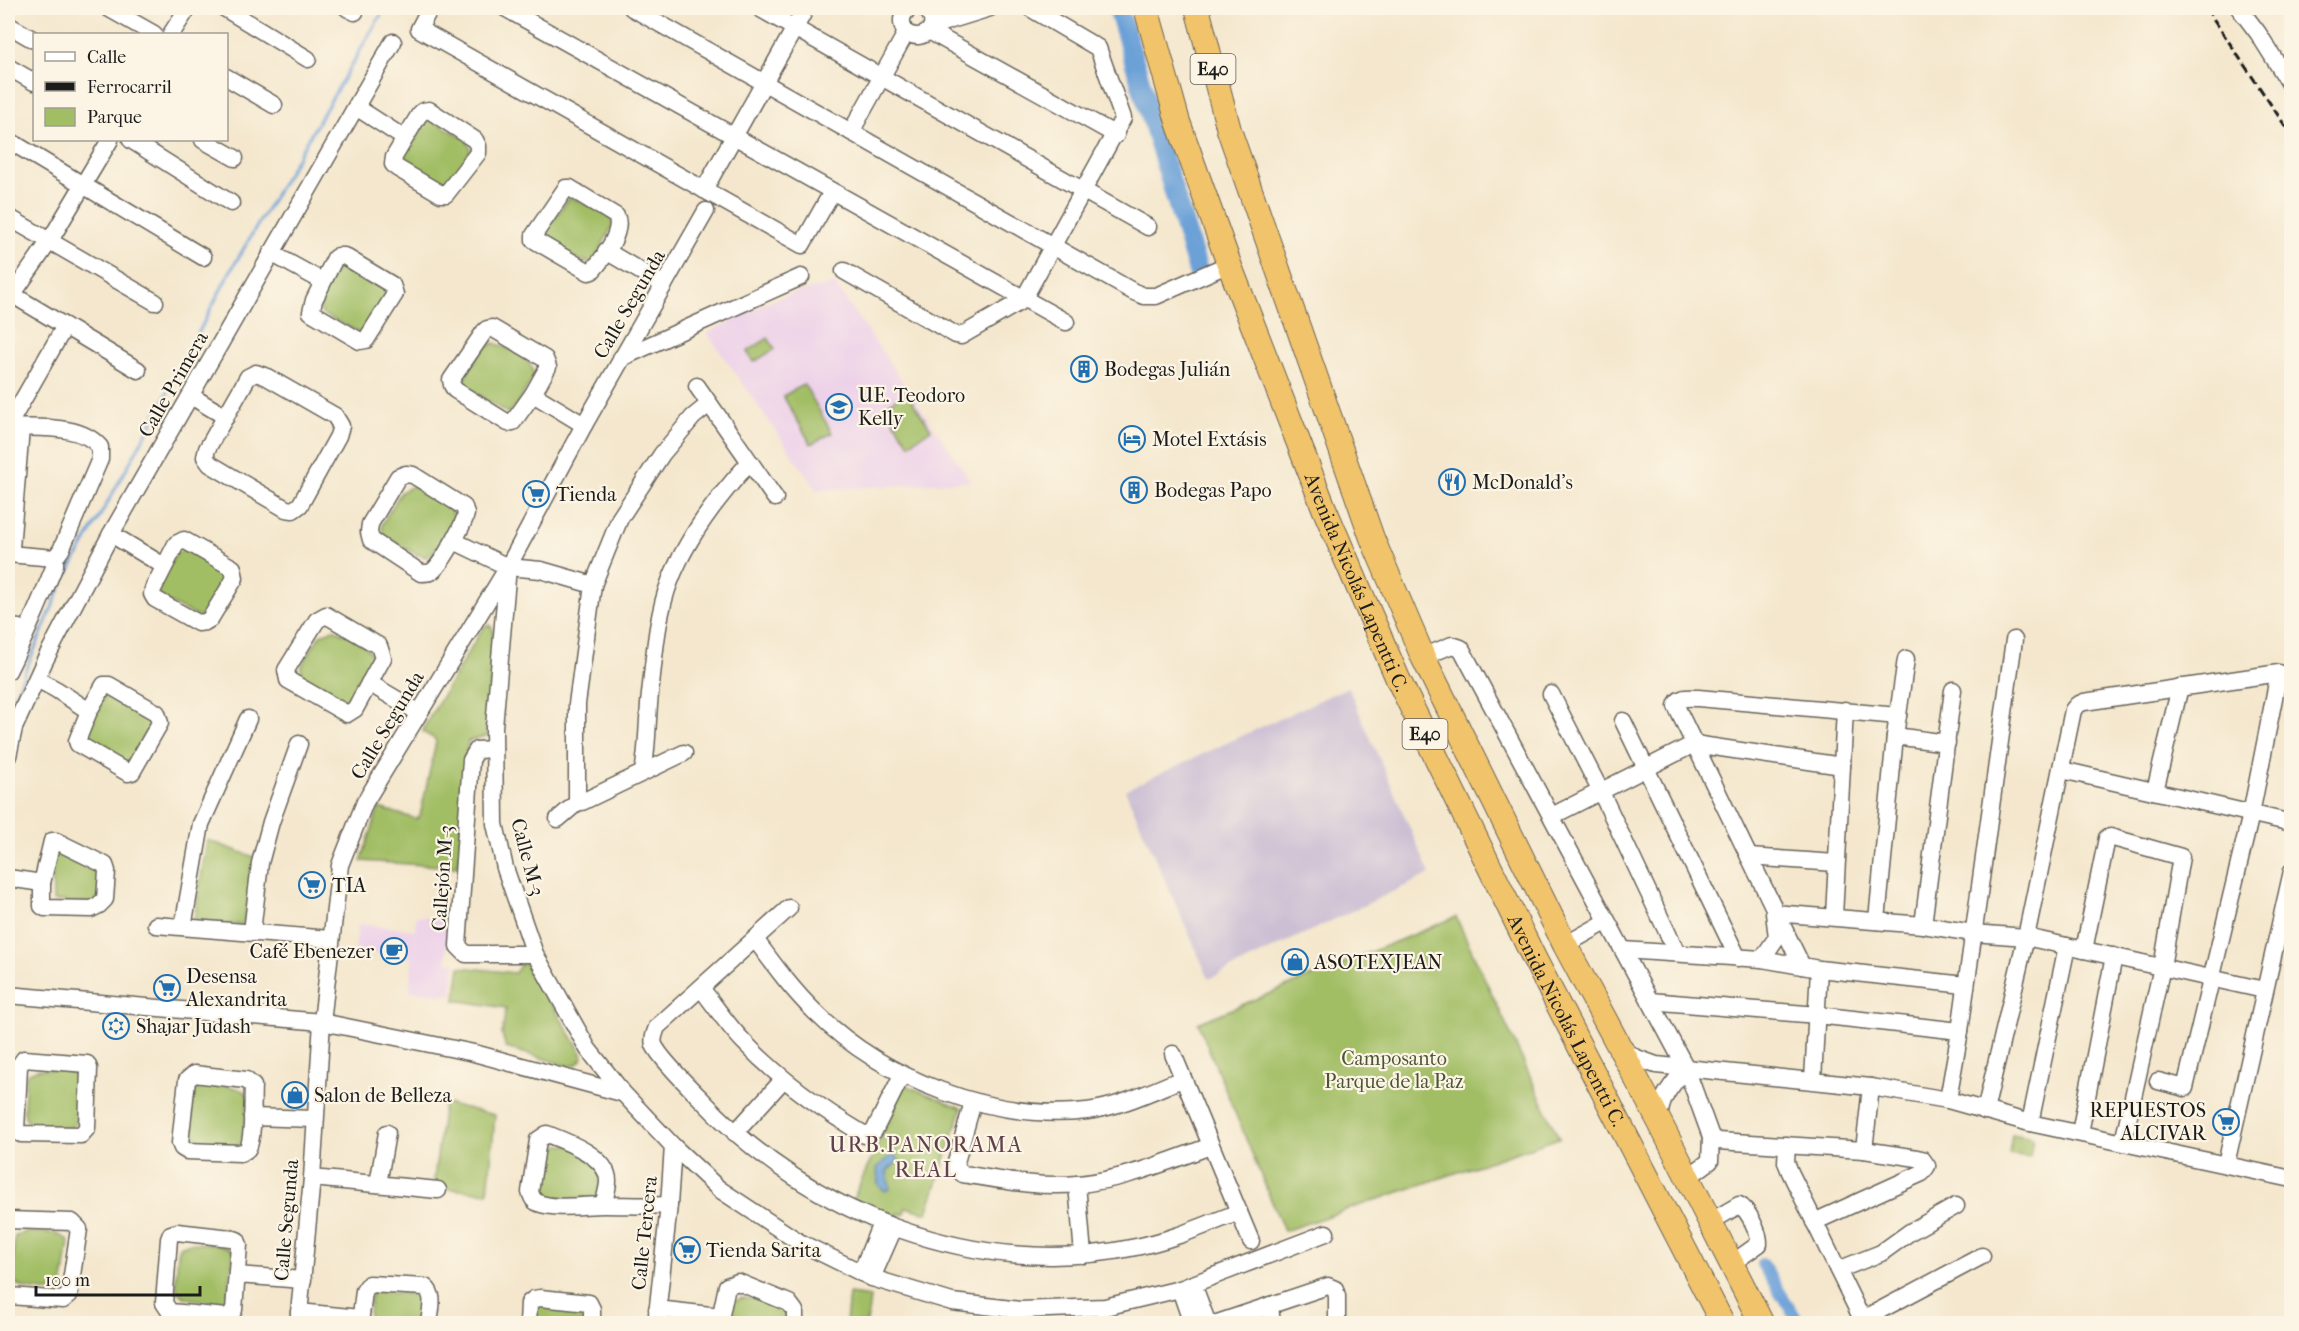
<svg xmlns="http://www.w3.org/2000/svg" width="2299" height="1331" viewBox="0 0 2299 1331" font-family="'IM FELL French Canon',serif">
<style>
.built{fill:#edd1e9}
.industrial{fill:#ccbfd4}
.green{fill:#a2be65;stroke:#5f6d40;stroke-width:1.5}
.water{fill:#6ca1d8;stroke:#445e7a;stroke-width:1.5}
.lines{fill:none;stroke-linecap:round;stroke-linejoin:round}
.stream{stroke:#6ca1d8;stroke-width:3}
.canal{stroke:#6ca1d8;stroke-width:12}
.river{stroke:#6ca1d8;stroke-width:20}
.minor-casing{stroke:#68635a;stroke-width:19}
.highway-casing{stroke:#68635a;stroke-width:26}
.minor{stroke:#fff;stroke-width:16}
.highway{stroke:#f1c36a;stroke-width:24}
.rail{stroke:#1c1c1c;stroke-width:3;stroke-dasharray:9 4.5;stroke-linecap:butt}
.labels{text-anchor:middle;stroke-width:4.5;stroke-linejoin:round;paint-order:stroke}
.shield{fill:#fcf5e5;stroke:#5f5d58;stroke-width:1.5}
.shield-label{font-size:18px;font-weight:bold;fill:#1c1c1c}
.street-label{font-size:20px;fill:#1c1c1c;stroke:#fcf5e5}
.poi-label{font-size:20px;fill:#1c1c1c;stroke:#fcf5e5;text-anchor:start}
.park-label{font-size:20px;fill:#4b5536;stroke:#fcf5e5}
.quarter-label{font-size:22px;letter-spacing:1.5px;fill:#60424e;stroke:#fcf5e5}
</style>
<rect width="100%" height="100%" fill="#fcf5e5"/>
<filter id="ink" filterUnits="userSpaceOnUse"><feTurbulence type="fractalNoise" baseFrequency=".0167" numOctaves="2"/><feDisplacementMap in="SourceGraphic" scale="12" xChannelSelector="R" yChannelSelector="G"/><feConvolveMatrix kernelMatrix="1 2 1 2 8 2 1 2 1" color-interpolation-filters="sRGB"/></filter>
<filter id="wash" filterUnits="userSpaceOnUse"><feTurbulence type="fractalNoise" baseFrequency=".008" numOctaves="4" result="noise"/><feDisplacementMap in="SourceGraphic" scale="24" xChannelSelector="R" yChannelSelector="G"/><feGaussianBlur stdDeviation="1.35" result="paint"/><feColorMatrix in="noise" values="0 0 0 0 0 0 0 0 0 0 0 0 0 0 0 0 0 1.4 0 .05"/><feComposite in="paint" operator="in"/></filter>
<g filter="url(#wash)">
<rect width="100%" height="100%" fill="#f4e7cd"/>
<g class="built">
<polygon points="835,284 971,481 817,490 707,333 770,301 793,293"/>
<polygon points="416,916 450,919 446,962 455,963 452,995 410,991 412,958 355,951 358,924 415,930"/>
</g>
<polygon class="industrial" points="1348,687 1430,874 1209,979 1125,790"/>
<g class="green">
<polygon points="427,120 431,120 465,138 471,149 449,188 404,170 400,158 422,122"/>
<polygon points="570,197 608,214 613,225 592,264 547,247 543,234"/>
<polygon points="345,264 389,292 363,334 322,314 318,301 337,269"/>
<polygon points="768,338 775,349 754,362 747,352"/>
<path d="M494,343C506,347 534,359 533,374C533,380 528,386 525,391C520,399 516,409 507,413L462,385L463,381L482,349Z"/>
<polygon points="804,384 832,433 811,444 783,396"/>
<polygon points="906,392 931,429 909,444 884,407"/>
<path d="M413,486C425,491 454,503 453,517C452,524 447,529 444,535C439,543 436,552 427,557C418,556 388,541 384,534C381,530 382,529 382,524L401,492Z"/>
<polygon points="184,549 226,571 228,578 201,618 161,599 157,586 176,554"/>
<polygon points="489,625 493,629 493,638 487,736 468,741 458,865 456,867 361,861 379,808 416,819 420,816 436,742 435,739 423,732 424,727 481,631 485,626"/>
<path d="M333,629C344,633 373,645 372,660C371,666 367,672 363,677C359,685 355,695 346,699C337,698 307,684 303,676C301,673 301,671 301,667L320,635Z"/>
<polygon points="109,695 147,712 153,723 127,764 86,745 82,732 105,696"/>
<polygon points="207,840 257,858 243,925 194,921"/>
<polygon points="55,849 103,867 102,891 95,903 53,901 52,854"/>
<polygon points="1456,917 1559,1138 1284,1231 1198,1023"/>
<polygon points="528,963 534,967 549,1000 582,1053 582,1059 576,1065 569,1066 506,1048 502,1034 506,1008 455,1000 460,967 515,973 521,964"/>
<path d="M38,1069C52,1070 72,1068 81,1080L78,1121L68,1130C19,1123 22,1128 26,1079L27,1074Z"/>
<path d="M205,1085C220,1086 239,1084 249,1096L242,1141L235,1146C221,1144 195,1146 191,1129L193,1095L195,1090Z"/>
<polygon points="905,1085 962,1108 927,1213 906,1207 904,1215 899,1213 896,1220 852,1201"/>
<polygon points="444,1103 495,1115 488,1193 433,1187"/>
<polygon points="2012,1134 2033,1138 2030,1157 2009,1154"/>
<path d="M559,1145C573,1146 593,1143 602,1155L599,1197L551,1200L546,1195L544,1189L548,1149Z"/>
<path d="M26,1232C40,1233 60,1230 69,1242L62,1288L55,1292C41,1290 16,1292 11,1276L15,1236Z"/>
<path d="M190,1243C204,1244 225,1241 234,1253L227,1299L220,1303C172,1296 174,1302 178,1253L180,1247Z"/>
<polygon points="375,1291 421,1295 425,1300 423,1323 368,1324 371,1294"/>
<polygon points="849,1294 870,1297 867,1323 846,1323"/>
<polygon points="742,1298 775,1301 785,1309 784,1323 729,1324 731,1303"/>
<polygon points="539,1304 585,1308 588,1323 532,1324 533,1312"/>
</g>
<polygon class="water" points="894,1153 899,1161 887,1171 890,1189 885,1191 878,1185 877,1168"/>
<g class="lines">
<polyline class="stream" points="8,712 62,584 147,432 230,272 385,8"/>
<polyline class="canal" points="1762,1264 1800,1324"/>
<polyline class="river" points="1118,8 1198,271"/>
</g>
</g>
<g filter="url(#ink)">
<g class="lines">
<defs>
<g id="minor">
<polyline points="108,8 154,34"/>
<polyline points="224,8 308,59"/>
<polyline points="347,8 355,12"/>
<polyline points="430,8 419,29 802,245 832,192"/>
<polyline points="505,8 1066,322"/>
<polyline points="632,8 1134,292 1144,296 1156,296 1229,264"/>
<polyline points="759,8 1148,227"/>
<path d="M910,8C900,14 900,24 906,33C927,44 943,21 924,8"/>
<polyline points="2239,8 2258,33 2292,87"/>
<polyline points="8,25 34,40"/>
<polyline points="932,26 990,8"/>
<polyline points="929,31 1116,135"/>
<polyline points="171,34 188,8"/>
<polyline points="8,67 34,82"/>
<polyline points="226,77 274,105"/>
<polyline points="356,107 404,138"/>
<polygon points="429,110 475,140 478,146 478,153 446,194 441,194 397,168 393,164 394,157 419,115 423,111"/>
<polyline points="851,132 906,33"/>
<polyline points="8,140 203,257"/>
<polyline points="131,140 231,203"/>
<polyline points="203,140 235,158"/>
<path d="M566,188H570L616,216C624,231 603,259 592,271L589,272L534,240V235Z"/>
<polyline points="704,190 806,8"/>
<polyline points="8,217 155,302"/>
<polyline points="606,251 664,285"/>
<polyline points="271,253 322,281"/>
<polygon points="338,256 344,256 392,285 395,294 366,340 360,341 311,312 314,300 335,258"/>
<polyline points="844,271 956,335 961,336 1023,300 1123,118 1098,48 1030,8"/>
<polyline points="8,292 138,370"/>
<polyline points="8,301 49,242 110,140"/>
<polygon points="492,328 545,359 548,367 533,394 513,422 508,423 455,390 452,385 451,380 484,332 487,329"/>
<polyline points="621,358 801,277"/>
<polygon points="256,373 267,377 335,416 341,426 338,436 300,505 293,510 286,509 210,464 205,457 207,449 248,377"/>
<polyline points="697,386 775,498"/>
<polyline points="533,394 584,425"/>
<polyline points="191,396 226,417"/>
<polyline points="8,426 65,326"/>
<path d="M8,427C37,429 80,423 100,447V459L61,550L55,558L8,554"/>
<path d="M406,474L413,475L464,507L466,514C464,524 440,568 431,572C428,573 424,573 421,573L371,540L369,532L370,524L398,477Z"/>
<polyline points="111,534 164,566"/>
<polygon points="184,540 233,568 235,578 210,619 205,622 198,623 155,599 152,594 153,589 176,544"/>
<polyline points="454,541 508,567 541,570 593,585"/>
<polyline points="8,554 11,548 21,428"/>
<polyline points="508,567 494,727 495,824 505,868 535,954 588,1049 623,1093 673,1146 719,1189 799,1242 872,1278 952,1302 1020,1310 1105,1307 1180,1289 1326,1233"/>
<polygon points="326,615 379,646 383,658 355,709 347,714 288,680 286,670 317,620"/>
<polyline points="8,627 19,628 25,632"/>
<polyline points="1423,657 1452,645 1461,648 1686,1068 1711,1137 1718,1141 1864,1150 1917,1158 1922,1159 1927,1166 1922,1173 1814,1222"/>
<path d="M8,671C25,637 40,602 55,565V558"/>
<polyline points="37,679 57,690 89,711"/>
<polyline points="369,683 418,712"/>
<polygon points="104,685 109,685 157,713 160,723 132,772 128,773 78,744 77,741 89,711"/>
<polyline points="1551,694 1600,790 1677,953"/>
<polyline points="1623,721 1738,958"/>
<polyline points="1895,736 1947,743"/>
<polyline points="494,749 477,750 471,760 458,946 466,954 535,954"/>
<polyline points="8,756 14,728 45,660 111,534 393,42"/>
<polyline points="2062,770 2292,823"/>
<path d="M643,772C648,746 647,720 650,694C654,659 657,614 670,581C687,537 717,498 749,463"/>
<polyline points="2155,791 2180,687"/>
<polyline points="579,801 577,798 577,704 593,585 620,518 662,454 693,417 709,404"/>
<polyline points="1552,816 1694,744 1842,766"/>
<polyline points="558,819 579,801 582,802 684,753"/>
<polygon points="52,841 56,841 105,865 107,871 105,899 99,905 91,909 45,908 42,906 42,883"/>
<polyline points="1749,857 1836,863"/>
<polyline points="8,878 42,883"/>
<path d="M789,908L657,1027C655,1033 652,1039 654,1045C660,1058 691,1089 702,1100C810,1215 978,1281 1136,1247C1172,1240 1205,1225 1239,1212"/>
<polyline points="1834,916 1845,710"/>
<polyline points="1877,920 1895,736 1906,659"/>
<polyline points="156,925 330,939"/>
<polyline points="1923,925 1953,690"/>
<polyline points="183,927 201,824 248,719"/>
<polyline points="252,932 260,863 271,822 299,744"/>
<path d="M755,939C774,965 793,991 816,1013C883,1079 993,1122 1087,1111C1120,1107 1152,1091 1182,1079"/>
<polyline points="1565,945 1606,922"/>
<polyline points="1623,950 1762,959 1819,969 1965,985"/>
<polyline points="2084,950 2107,838 2110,837 2181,857 2162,967 2123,1142"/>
<polyline points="1762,959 1777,937 1774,913 1923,925 1973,933 2026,937 2264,990"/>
<path d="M1802,966L1676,706C1678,696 1689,698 1698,698L1898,716"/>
<path d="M701,988C715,1006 728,1026 744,1042C780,1080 821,1109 865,1135L874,1131L902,1075"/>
<polyline points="8,995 322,1022 474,1053 622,1093"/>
<polyline points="1650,1001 1817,1015 1960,1031"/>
<polyline points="1622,1047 1634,1057 1656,1065 1871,1087 1948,1100 2030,1123 2292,1179"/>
<polyline points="1173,1054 1251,1241"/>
<polygon points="24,1059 87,1064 89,1068 87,1128 81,1135 21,1134 16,1131 19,1066"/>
<path d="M194,1074L246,1080L253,1086C252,1099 254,1137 248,1148C246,1152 244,1151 240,1153L187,1151L182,1148L180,1143L187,1080Z"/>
<polyline points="1813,1080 1819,969"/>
<polyline points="1948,1100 1960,1031 2014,640"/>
<path d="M973,1102L956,1162L957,1169L963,1174C1000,1180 1040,1188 1078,1184C1124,1180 1168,1161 1211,1146"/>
<polyline points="1985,1111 2026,937 2073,710 2077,705 2084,702 2279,673 2251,814 2185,1088 2158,1081"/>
<polyline points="252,1117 315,1119"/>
<path d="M1659,1121C1660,1097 1671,1086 1686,1068"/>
<polyline points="2030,1123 2067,946"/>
<polyline points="735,1133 783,1080"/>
<polyline points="2080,1133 2114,956"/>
<polyline points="1787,1145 1786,1162 1790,1172 1859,1313 1867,1316 1871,1315 1982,1256"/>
<polyline points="1864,1150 1871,1087"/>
<polyline points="2226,1164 2292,871"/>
<polyline points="312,1178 438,1190"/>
<polyline points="1687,1178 1710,1161 1711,1137"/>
<polyline points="378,1184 387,1133"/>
<polyline points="1077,1184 1083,1255"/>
<path d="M603,1205C605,1197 608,1189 608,1181C608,1156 565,1141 547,1134L538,1140L530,1192C532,1197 533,1201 538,1203C558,1210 583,1205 604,1205C626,1205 647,1206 669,1205"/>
<polyline points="8,1220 72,1222 79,1229 69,1295 63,1300 10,1296 8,1294"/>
<path d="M1710,1222L1739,1205C1748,1209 1760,1234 1759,1244L1731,1264"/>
<polygon points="177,1232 231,1238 237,1240 239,1245 234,1310 228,1317 170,1312 164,1303 169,1239 171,1234"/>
<polyline points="1838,1270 1881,1253 1910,1232 1956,1206"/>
<polyline points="861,1273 881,1223"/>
<polyline points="237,1275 303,1280"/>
<polyline points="872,1278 894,1228"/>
<polyline points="1193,1284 1208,1324"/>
<polyline points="1180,1289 1192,1324"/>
<polyline points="1270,1305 1272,1324"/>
<polyline points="657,1309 719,1316"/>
<polyline points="299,1312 360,1318"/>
<polyline points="298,1324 312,1178 322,1022 340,865 365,802 508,567 584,425 706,211"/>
<path d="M360,1324L364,1291L369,1284L425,1287C436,1295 430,1311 429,1324"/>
<polyline points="528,1324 529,1303 534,1299 540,1298 589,1303 592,1309 592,1324"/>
<polyline points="656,1324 669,1205 673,1146"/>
<polyline points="719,1324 727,1286 738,1282 789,1303 795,1311 795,1324"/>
<polyline points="1214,1324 1328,1286 1335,1289 1337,1296 1337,1324"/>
</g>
<g id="highway">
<path id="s1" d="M1146,8L1178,122L1229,264L1324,508L1398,679L1534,958L1723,1324"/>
<polyline points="1197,8 1229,130 1372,538 1423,657 1565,945 1659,1121 1762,1324"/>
</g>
</defs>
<use href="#minor" class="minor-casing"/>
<use href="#highway" class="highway-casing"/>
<use href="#minor" class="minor"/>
<use href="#highway" class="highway"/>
<polyline class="rail" points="2206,8 2292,136"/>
</g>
</g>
<defs>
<symbol id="building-ring" viewBox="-11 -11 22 22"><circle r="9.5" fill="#fcf5e5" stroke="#1f6fb2" stroke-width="1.5"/><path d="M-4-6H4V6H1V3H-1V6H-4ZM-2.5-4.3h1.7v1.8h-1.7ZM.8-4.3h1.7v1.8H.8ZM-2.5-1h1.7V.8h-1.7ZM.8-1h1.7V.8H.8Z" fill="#1f6fb2"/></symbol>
<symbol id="school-ring" viewBox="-11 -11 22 22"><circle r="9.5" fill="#fcf5e5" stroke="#1f6fb2" stroke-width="1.5"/><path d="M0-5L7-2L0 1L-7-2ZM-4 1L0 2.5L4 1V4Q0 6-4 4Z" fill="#1f6fb2"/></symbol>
<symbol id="hotel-ring" viewBox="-11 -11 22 22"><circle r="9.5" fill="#fcf5e5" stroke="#1f6fb2" stroke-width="1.5"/><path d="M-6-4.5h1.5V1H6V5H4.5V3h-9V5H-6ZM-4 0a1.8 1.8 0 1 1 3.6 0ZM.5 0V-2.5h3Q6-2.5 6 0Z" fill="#1f6fb2"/></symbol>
<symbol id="restaurant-ring" viewBox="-11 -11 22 22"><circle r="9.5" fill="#fcf5e5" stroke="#1f6fb2" stroke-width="1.5"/><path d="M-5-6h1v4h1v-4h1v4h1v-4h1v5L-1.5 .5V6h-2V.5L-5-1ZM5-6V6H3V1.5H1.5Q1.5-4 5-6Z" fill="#1f6fb2"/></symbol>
<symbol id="supermarket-ring" viewBox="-11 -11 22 22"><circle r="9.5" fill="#fcf5e5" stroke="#1f6fb2" stroke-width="1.5"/><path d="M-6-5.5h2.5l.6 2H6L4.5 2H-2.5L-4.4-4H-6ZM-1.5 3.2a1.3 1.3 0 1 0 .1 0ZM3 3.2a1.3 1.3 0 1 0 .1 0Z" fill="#1f6fb2"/></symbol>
<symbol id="cafe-ring" viewBox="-11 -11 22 22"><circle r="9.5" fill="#fcf5e5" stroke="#1f6fb2" stroke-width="1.5"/><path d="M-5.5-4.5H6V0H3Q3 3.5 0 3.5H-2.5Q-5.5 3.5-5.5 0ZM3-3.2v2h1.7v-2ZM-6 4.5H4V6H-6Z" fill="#1f6fb2"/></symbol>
<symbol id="shop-ring" viewBox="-11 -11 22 22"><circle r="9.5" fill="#fcf5e5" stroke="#1f6fb2" stroke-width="1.5"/><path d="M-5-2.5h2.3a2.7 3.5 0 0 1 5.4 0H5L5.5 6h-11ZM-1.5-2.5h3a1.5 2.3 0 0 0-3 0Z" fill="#1f6fb2"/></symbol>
<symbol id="synagogue-ring" viewBox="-11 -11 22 22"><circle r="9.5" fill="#fcf5e5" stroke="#1f6fb2" stroke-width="1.5"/><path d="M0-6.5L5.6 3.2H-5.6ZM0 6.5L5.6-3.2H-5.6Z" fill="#1f6fb2"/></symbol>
</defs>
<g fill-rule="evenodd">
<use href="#building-ring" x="1069" y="354" width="30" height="30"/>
<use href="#school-ring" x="824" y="392" width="30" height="30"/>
<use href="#hotel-ring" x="1117" y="424" width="30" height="30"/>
<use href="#restaurant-ring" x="1437" y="467" width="30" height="30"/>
<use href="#building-ring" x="1119" y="475" width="30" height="30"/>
<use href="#supermarket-ring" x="521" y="479" width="30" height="30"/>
<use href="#supermarket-ring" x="297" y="870" width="30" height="30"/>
<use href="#cafe-ring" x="379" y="936" width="30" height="30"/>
<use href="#shop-ring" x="1280" y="947" width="30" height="30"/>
<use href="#supermarket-ring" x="152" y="973" width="30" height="30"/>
<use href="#synagogue-ring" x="101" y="1011" width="30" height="30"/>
<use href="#shop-ring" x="280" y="1080" width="30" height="30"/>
<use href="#supermarket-ring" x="2211" y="1107" width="30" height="30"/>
<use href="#supermarket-ring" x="672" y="1235" width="30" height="30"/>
</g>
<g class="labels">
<g class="shield">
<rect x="1190.5" y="54" width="45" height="30" rx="4.5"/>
<rect x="1402.5" y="719" width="45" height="30" rx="4.5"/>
</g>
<g class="shield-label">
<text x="1213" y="75">E40</text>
<text x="1425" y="740">E40</text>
</g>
<g class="street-label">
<text transform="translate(629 304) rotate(-60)" y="7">Calle Segunda</text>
<text transform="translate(173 384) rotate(-60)" y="7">Calle Primera</text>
<text dy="7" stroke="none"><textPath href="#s1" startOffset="612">Avenida Nicolás Lapentti C.</textPath></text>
<text transform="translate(387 725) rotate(-59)" y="7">Calle Segunda</text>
<text transform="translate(528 857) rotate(75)" y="7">Calle M-3</text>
<text transform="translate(442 878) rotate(-86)" y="7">Callejón M-3</text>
<text dy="7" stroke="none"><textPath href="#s1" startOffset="1098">Avenida Nicolás Lapentti C.</textPath></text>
<text transform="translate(286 1220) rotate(-85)" y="7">Calle Segunda</text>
<text transform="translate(644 1233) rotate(-84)" y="7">Calle Tercera</text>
</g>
<g class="poi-label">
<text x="1104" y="376">Bodegas Julián</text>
<text x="858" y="402">UE. Teodoro<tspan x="858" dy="23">Kelly</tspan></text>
<text x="1152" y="446">Motel Extásis</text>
<text x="1472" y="489">McDonald's</text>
<text x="1154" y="497">Bodegas Papo</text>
<text x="556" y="501">Tienda</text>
<text x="332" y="892">TIA</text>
<text x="374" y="958" text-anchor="end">Café Ebenezer</text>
<text x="1314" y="969">ASOTEXJEAN</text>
<text x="186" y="983">Desensa<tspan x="186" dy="23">Alexandrita</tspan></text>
<text x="136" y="1033">Shajar Judash</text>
<text x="314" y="1102">Salon de Belleza</text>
<text x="2206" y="1117" text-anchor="end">REPUESTOS<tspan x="2206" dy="23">ALCIVAR</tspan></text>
<text x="706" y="1257">Tienda Sarita</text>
</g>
<g class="park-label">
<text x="1394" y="1065">Camposanto<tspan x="1394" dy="23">Parque de la Paz</tspan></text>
</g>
<g class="quarter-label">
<text x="926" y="1152">URB.PANORAMA<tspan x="926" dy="25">REAL</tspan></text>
</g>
</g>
<rect width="2299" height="1331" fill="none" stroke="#fcf5e5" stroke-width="30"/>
<rect x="33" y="33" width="195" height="108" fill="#fcf5e5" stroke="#a29e95" stroke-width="1.5"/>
<rect x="45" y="52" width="30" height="9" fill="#ffffff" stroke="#a29e95" stroke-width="1.5"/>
<text x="87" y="63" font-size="18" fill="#1c1c1c">Calle</text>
<rect x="45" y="82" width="30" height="9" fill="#1c1c1c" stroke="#a29e95" stroke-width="1.5"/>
<text x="87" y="93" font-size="18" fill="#1c1c1c">Ferrocarril</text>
<rect x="45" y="108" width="30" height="18" fill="#a2be65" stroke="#a29e95" stroke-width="1.5"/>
<text x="87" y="123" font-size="18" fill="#1c1c1c">Parque</text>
<path d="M36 1286v9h164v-9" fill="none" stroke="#1c1c1c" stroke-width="3"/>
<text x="45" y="1286" font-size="18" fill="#1c1c1c" stroke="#fcf5e5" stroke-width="4.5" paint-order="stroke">100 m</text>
</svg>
